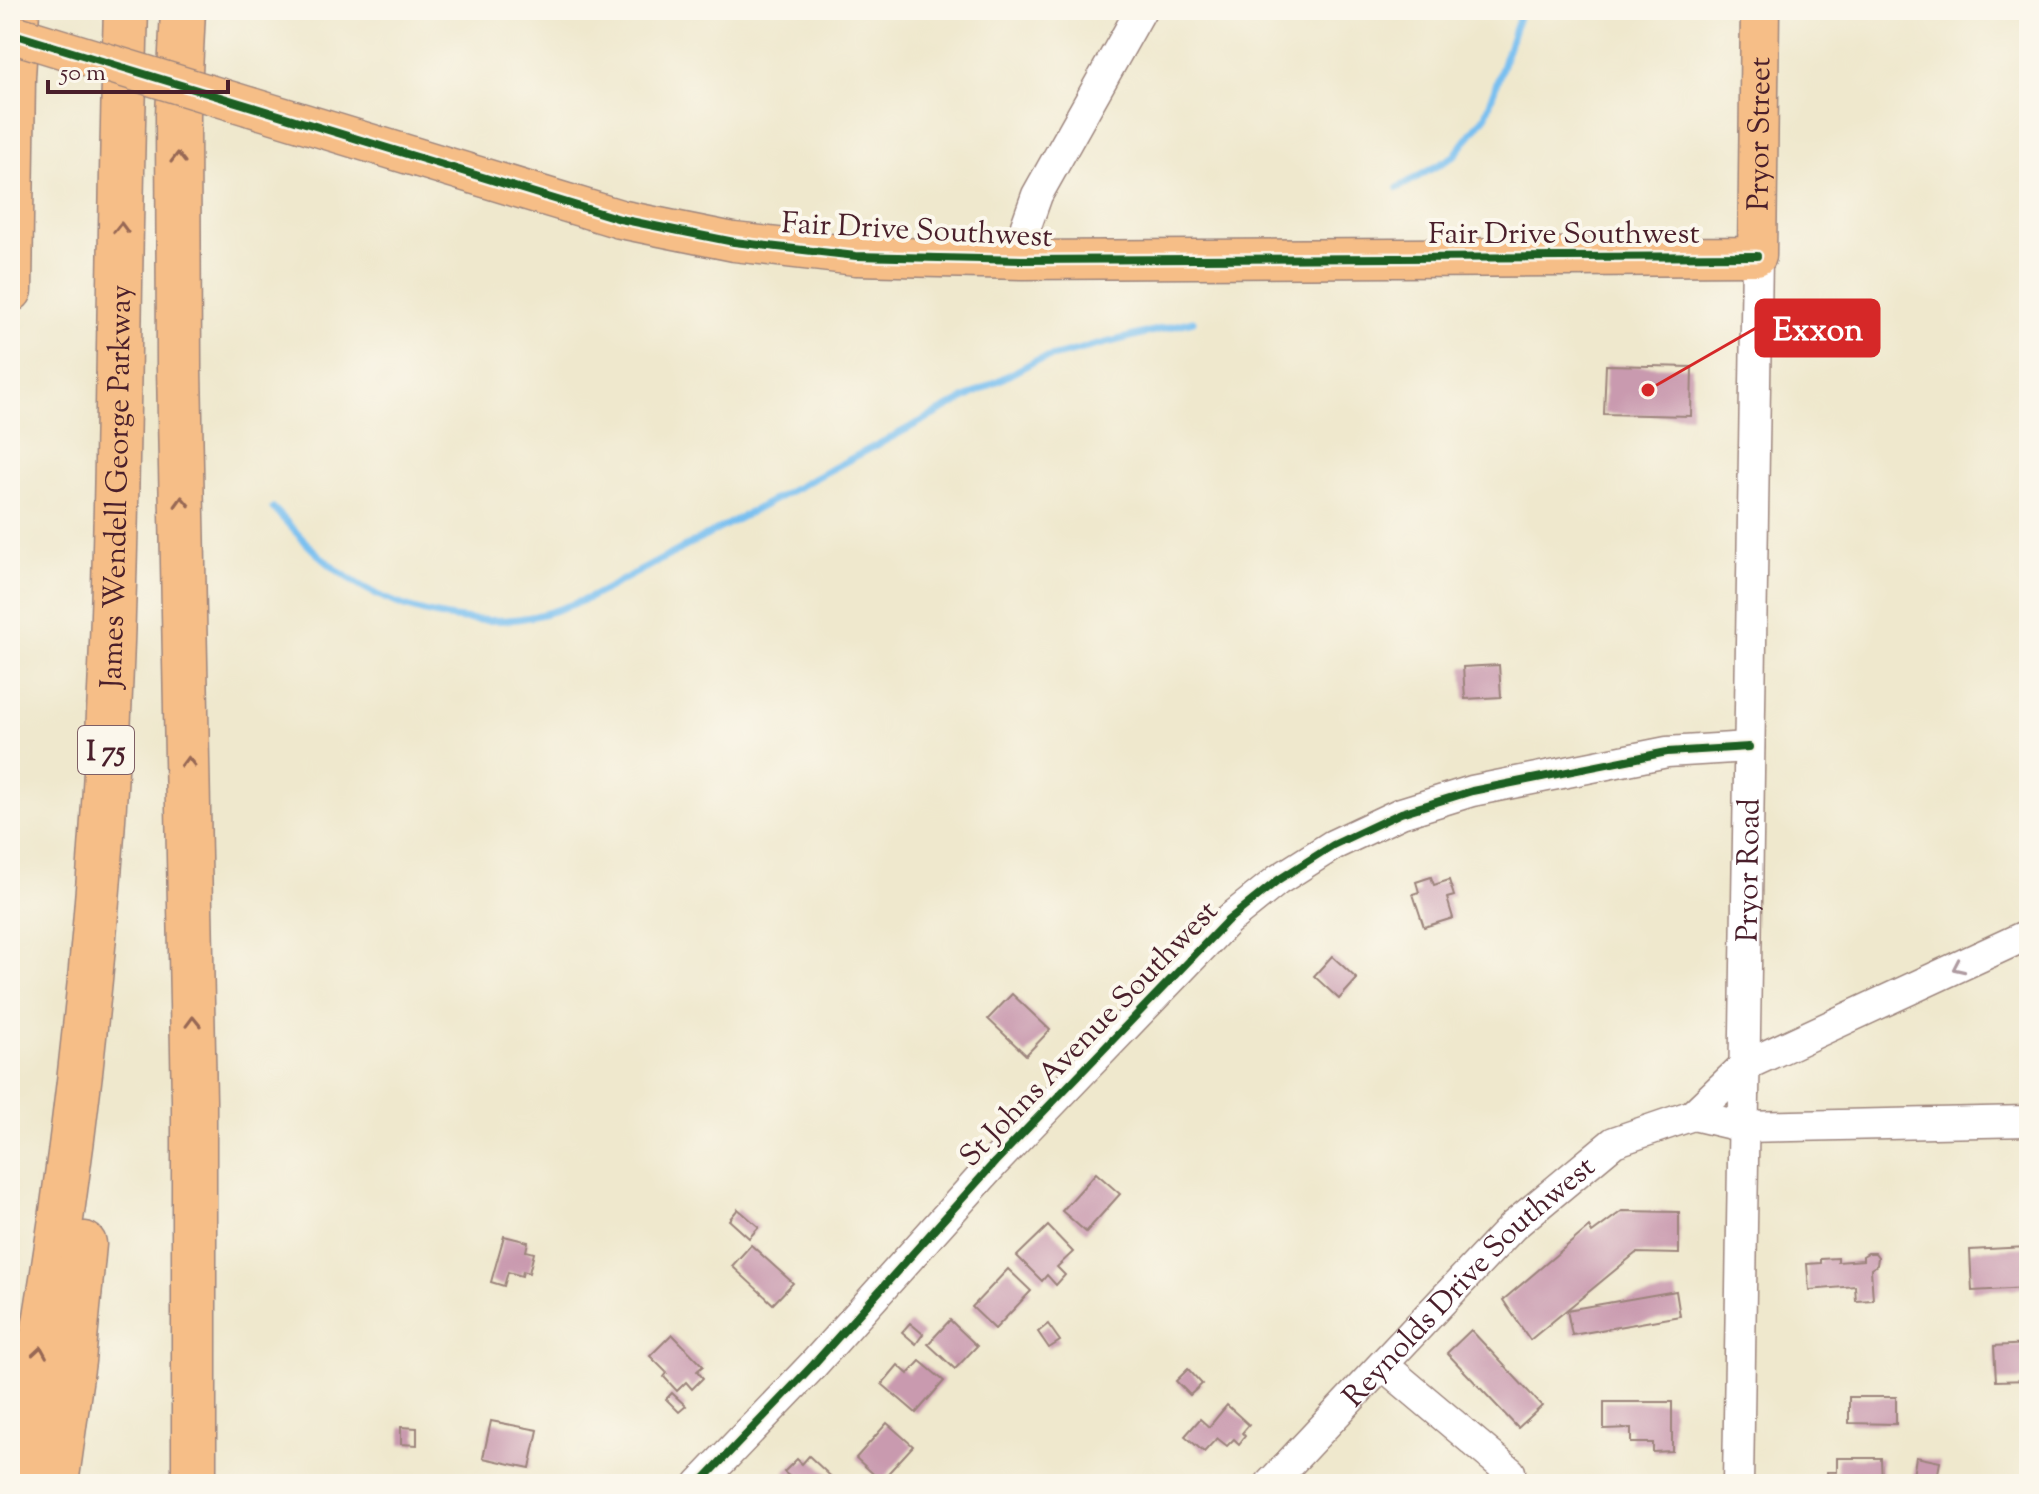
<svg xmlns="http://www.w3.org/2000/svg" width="2039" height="1494" viewBox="0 0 2039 1494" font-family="'Sorts Mill Goudy',serif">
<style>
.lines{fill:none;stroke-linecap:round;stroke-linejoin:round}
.stream{stroke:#78bff0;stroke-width:7}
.building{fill:#c99aaf}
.minor-casing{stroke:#9c847c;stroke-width:33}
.major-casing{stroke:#9c847c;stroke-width:41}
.highway-casing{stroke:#9c847c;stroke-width:47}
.minor{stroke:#fff;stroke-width:30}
.major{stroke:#f6be87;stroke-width:38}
.highway{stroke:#f6be87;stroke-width:44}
.major-bridge-casing{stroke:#9c847c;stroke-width:41;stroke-linecap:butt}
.major-bridge{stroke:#f6be87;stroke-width:38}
.cycleway-casing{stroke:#fbf7ec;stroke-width:13}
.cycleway{stroke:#1b5e20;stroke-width:8}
.oneway{stroke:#976754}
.oneway2{stroke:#ae9aa0}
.labels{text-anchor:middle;stroke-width:8;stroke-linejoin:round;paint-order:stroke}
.shield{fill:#fbf7ec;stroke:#7f6065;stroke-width:2}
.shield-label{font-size:28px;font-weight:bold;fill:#4a1f2b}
.street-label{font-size:30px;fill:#4a1f2b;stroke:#fbf7ec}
.leader{fill:none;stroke:#d62828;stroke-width:3}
.callout-dot{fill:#d62828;stroke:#fbf7ec;stroke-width:3}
.callout{fill:#d62828;stroke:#d62828;stroke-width:3}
.callout-label{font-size:32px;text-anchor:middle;font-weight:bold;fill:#fff}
</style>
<rect width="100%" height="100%" fill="#fbf7ec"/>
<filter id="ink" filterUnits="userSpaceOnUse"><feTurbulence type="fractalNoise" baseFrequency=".0125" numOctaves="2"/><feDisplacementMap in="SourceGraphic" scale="16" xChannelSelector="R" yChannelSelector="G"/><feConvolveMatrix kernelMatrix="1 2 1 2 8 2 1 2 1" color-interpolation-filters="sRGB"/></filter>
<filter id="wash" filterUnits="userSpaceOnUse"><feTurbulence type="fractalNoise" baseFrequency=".006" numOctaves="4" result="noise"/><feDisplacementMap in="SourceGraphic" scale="32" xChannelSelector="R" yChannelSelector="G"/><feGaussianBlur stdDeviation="1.8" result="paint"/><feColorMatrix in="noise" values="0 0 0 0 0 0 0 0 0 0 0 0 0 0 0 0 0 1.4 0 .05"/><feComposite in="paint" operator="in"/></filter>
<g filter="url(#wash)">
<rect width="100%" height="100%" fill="#efe8cd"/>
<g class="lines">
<g class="stream">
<polyline points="1398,188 1454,156 1486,115 1521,10"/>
<path d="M273,508C289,524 303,541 320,556C373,604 447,627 518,619C543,616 566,607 589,598L1035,361L1193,321"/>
</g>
</g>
<g id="blocks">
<g class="building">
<polygon points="1606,365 1692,367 1691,416 1604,414"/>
<polygon points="1499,665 1501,697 1465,699 1463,667"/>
<polygon points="1431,877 1434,885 1449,880 1454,896 1447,898 1453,918 1424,927 1413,894 1419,892 1416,882"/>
<polygon points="1332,956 1357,979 1339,999 1314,976"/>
<polygon points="1012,994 1050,1030 1026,1055 988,1019"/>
<polygon points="1096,1173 1120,1194 1086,1232 1062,1211"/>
<polygon points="738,1209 759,1227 749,1238 729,1220"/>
<polygon points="1622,1211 1679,1212 1679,1254 1636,1253 1530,1340 1503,1300 1589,1227 1592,1233"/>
<polygon points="1048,1226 1073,1252 1057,1267 1065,1275 1056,1285 1047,1275 1042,1281 1017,1256"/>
<polygon points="504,1236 528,1242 526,1251 534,1253 529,1273 523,1271 522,1276 508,1272 504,1286 491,1282"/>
<polygon points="751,1245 793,1283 773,1304 732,1266"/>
<polygon points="2026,1247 2028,1288 1972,1291 1970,1250"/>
<polygon points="1868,1253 1875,1253 1878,1257 1877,1265 1871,1269 1873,1300 1856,1301 1855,1286 1809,1290 1807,1264 1821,1263 1821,1259 1838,1258 1838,1262 1863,1260 1863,1256"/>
<polygon points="1008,1269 1031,1291 995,1329 972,1307"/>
<polygon points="1676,1291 1680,1316 1572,1335 1567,1310"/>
<polygon points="950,1320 977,1346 955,1369 928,1344"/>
<polygon points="910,1323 923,1334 916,1344 902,1332"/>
<polygon points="1048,1324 1060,1341 1049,1348 1038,1332"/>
<polygon points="1471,1330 1542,1406 1518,1428 1447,1353"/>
<polygon points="672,1334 703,1366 697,1371 703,1378 692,1389 686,1382 677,1391 664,1377 667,1373 650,1356"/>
<polygon points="2028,1344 2029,1380 1996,1381 1994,1346"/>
<polygon points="920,1361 944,1381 916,1413 882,1384 898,1365 908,1374"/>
<polygon points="1188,1369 1202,1384 1190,1395 1176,1381"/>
<polygon points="672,1393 686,1406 679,1412 666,1399"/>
<polygon points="1849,1397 1896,1397 1896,1424 1849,1423"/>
<polygon points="1604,1402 1672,1402 1672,1451 1653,1452 1653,1443 1631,1443 1631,1428 1604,1429"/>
<polygon points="1227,1405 1249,1425 1242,1433 1245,1436 1239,1444 1234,1439 1227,1446 1217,1438 1204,1452 1185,1436 1200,1419 1209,1427"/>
<polygon points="491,1421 538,1430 530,1468 483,1458"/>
<polygon points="887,1423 913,1446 881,1481 856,1458"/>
<polygon points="401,1427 417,1428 417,1445 401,1444"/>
<polygon points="809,1456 839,1484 789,1484 786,1481 790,1477 784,1472 797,1459 802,1464"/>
<polygon points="1916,1457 1940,1462 1936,1484 1912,1483"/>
<polygon points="1837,1458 1881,1458 1882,1484 1827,1484 1827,1472 1837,1472"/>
</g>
</g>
</g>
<g filter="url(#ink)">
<use href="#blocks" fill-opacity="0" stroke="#9c847c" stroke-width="2"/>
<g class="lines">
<defs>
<g id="minor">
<polyline points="1022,260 1026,226 1037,195 1141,10"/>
<polyline points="1693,1115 1744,1127 2029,1121"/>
<polyline points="1383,1365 1510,1472 1509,1484"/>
<polyline points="699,1484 813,1365 995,1162 1227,921 1278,880 1333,845 1401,813 1472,791 1667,752 1749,747"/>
<path id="s1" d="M1270,1484L1513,1226L1614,1142L1693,1115L1744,1066L2029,934"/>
<path id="s2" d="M1738,1484L1757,256"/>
</g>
<g id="major">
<path id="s3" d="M251,107L620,219L734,242L856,256L1022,260L1757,256L1760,10"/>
</g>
<g id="highway">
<polyline points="183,10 178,115 179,368 194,1100 194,1484"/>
<polyline points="10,290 13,77 17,10"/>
<path id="s4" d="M16,1484C58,1269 87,1053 102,835C121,561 117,285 126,10"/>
<polyline points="56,1484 73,1361 84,1244"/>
</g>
</defs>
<use href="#minor" class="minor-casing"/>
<use href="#major" class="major-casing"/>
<use href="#highway" class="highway-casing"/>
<use href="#minor" class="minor"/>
<use href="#major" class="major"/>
<use href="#highway" class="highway"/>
<defs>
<polyline id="major-bridge" points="10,33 251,107"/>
</defs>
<use href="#major-bridge" class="major-bridge-casing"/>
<use href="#major-bridge" class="major-bridge"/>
<defs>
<g id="cycleway">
<polyline points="10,33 620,219 734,242 856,256 1022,260 1757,256"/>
<polyline points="699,1484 813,1365 995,1162 1227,921 1278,880 1333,845 1401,813 1472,791 1667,752 1749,747"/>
</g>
</defs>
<use href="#cycleway" class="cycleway-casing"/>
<use href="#cycleway" class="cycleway"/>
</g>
<defs><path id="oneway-chevron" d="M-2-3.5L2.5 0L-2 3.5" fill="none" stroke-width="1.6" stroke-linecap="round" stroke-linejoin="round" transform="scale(2)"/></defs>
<g class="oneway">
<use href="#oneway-chevron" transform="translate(178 158) rotate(-90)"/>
<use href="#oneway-chevron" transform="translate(121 228) rotate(-89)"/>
<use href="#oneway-chevron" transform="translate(182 502) rotate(-92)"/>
<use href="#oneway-chevron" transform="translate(188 762) rotate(-91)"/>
<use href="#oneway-chevron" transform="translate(193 1022) rotate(-91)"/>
<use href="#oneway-chevron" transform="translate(40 1352) rotate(-81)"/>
</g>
<use class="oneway2" href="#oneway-chevron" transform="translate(1958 967) rotate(155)"/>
</g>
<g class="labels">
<rect class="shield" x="78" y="726" width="56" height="48" rx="6"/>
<g class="shield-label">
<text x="106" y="760">I 75</text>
</g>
<g class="street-label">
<text dy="10" stroke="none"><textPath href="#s3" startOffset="1648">Pryor Street</textPath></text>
<text transform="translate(917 229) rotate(3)" y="10">Fair Drive Southwest</text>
<text x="1564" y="243">Fair Drive Southwest</text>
<text dy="10" stroke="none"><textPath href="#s4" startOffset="1004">James Wendell George Parkway</textPath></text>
<text dy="10" stroke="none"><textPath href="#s2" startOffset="614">Pryor Road</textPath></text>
<text transform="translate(1088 1033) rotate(-46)" y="10">St Johns Avenue Southwest</text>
<text dy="10" stroke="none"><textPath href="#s1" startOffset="284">Reynolds Drive Southwest</textPath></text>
</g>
</g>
<path class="leader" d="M1648 390L1756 328"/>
<circle class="callout-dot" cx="1648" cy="390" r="8"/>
<rect class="callout" x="1756" y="300" width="123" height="56" rx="8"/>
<g class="callout-label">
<text x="1818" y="340">Exxon</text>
</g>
<rect width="2039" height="1494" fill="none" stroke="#fbf7ec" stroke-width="40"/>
<path d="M48 80v12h180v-12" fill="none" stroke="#4a1f2b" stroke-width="4"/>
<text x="60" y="80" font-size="24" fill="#4a1f2b" stroke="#fbf7ec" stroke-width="6" paint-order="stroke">50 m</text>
</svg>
